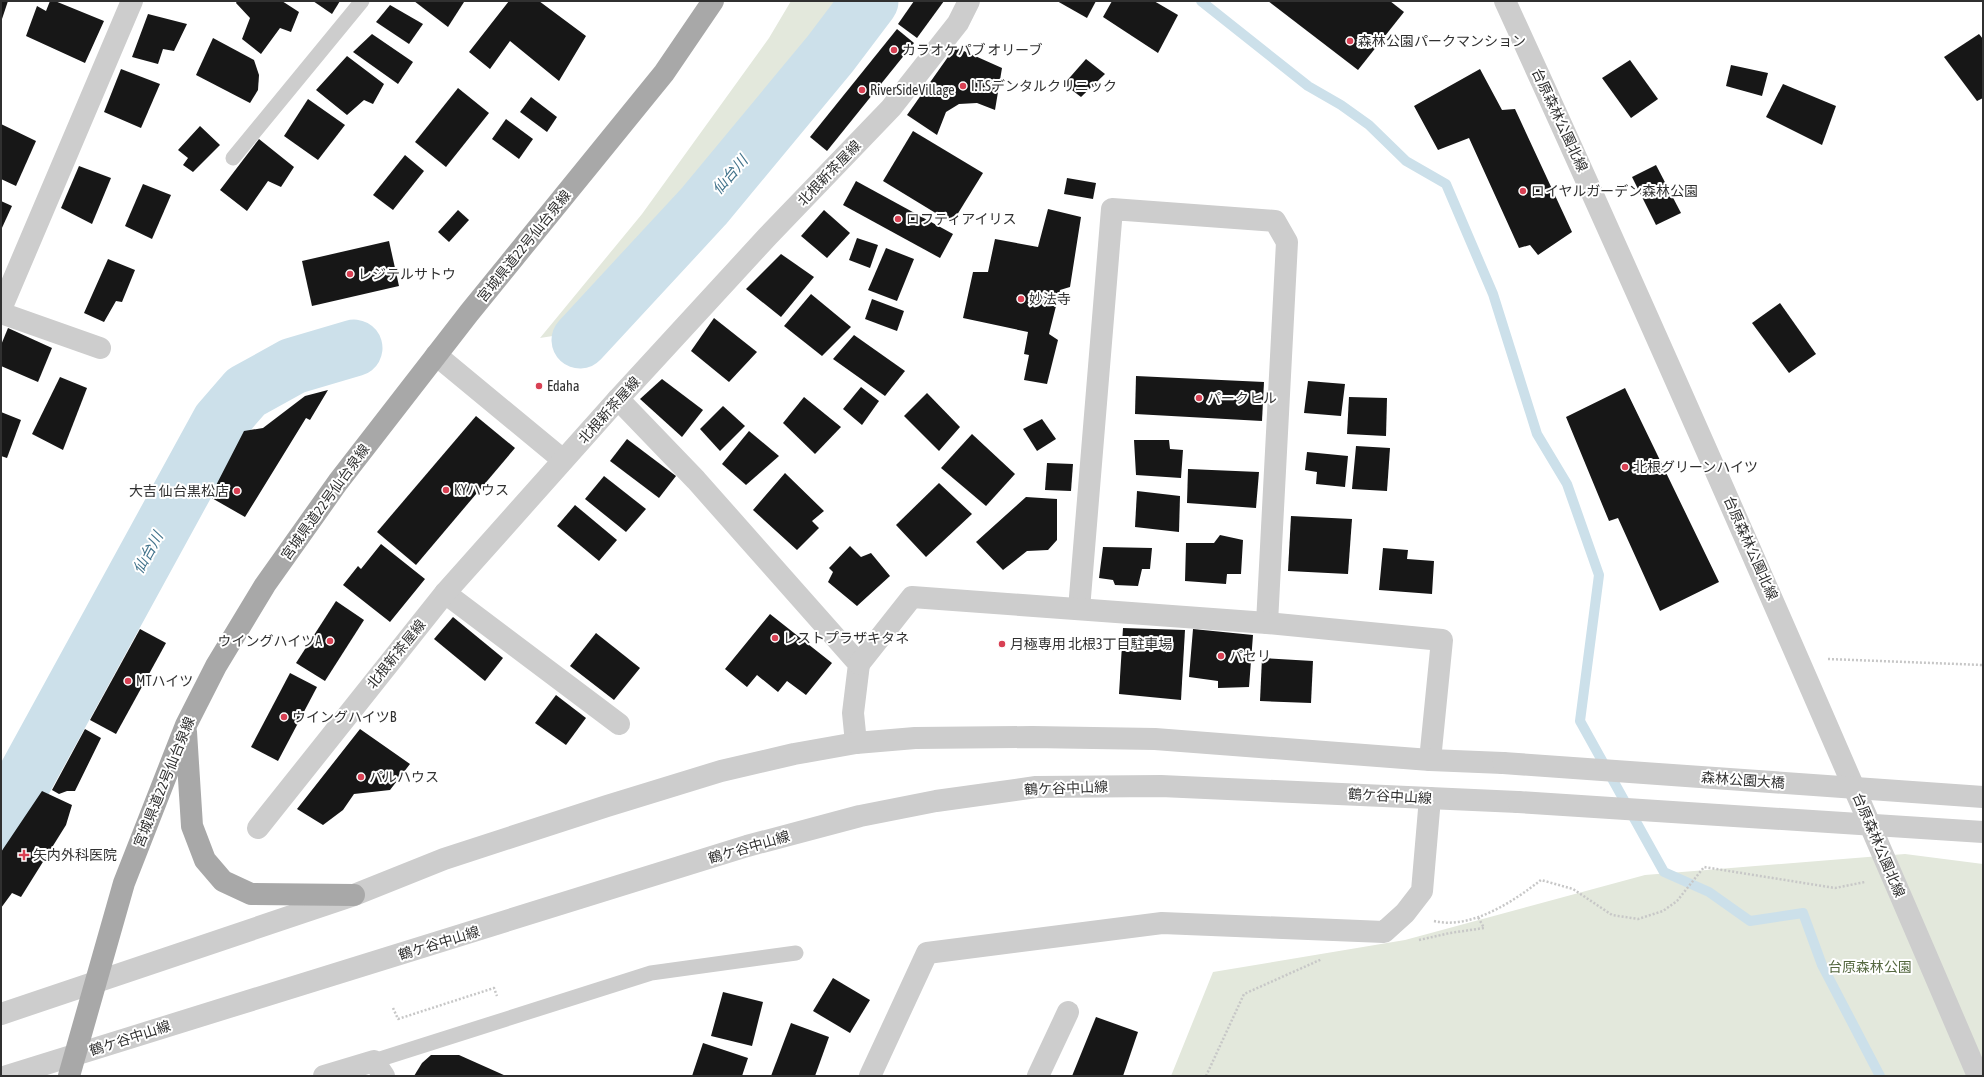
<svg xmlns="http://www.w3.org/2000/svg" width="1984" height="1077" viewBox="0 0 1984 1077" font-family="'Asap Condensed','Noto Sans JP',sans-serif">
<style>
.green{fill:#e3e8dc}
.lines{fill:none;stroke-linecap:round;stroke-linejoin:round}
.stream{stroke:#cce0ea;stroke-width:10}
.river{stroke:#cce0ea;stroke-width:57}
.building{fill:#171717}
.path{stroke:#c7c7c7;stroke-width:2.5;stroke-dasharray:2 2;stroke-linecap:butt}
.service{stroke:#cdcdcd;stroke-width:15}
.minor{stroke:#cdcdcd;stroke-width:22}
.tertiary{stroke:#cdcdcd;stroke-width:22}
.primary{stroke:#a8a8a8;stroke-width:22}
.tertiary-bridge{stroke:#cdcdcd;stroke-width:22}
.poi-dot{fill:#d84053;stroke:#fff;stroke-width:1.5}
.labels{text-anchor:middle;stroke-width:4;stroke-linejoin:round;paint-order:stroke}
.poi-label{font-size:14px;fill:#303030;stroke:#fff;text-anchor:start}
.street-label{font-size:14px;fill:#303030;stroke:#fff}
.park-label{font-size:14px;fill:#556840;stroke:#fff}
.water-label{font-size:15px;font-style:italic;fill:#43748c;stroke:#fff}
</style>
<rect width="100%" height="100%" fill="#fff"/>
<g class="green">
<polygon points="791,1 858,1 823,50 697,201 578,332 540,338 642,214 769,38"/>
<polygon points="1905,854 1983,864 1983,1076 1171,1076 1213,972 1405,940 1645,875"/>
</g>
<g class="lines">
<polyline class="stream" points="1201,1 1308,86 1341,105 1369,125 1406,161 1446,184 1493,294 1537,434 1567,484 1599,575 1580,721 1664,872 1709,892 1750,921 1803,913 1822,965 1880,1076"/>
<g class="river">
<polyline points="580,340 704,206 830,54 870,1"/>
<polyline points="1,822 220,422 246,392 293,366 354,348"/>
</g>
</g>
<g class="building">
<polygon points="1,1 8,1 1,22"/>
<polygon points="50,1 55,1 104,21 85,63 26,36 37,6 46,11"/>
<polygon points="237,1 282,1 299,12 291,32 280,28 261,54 242,39 250,18 236,3"/>
<polygon points="313,1 340,1 332,14"/>
<polygon points="414,1 463,1 464,2 448,27"/>
<polygon points="509,1 539,1 586,36 559,81 510,41 490,69 469,52"/>
<polygon points="914,1 944,1 917,38 898,24"/>
<polygon points="1057,1 1096,1 1087,18"/>
<polygon points="1112,1 1154,1 1178,15 1158,53 1103,17"/>
<polygon points="1268,1 1390,1 1404,12 1358,70"/>
<polygon points="390,5 423,24 409,44 376,22"/>
<polygon points="148,14 187,24 174,51 163,49 158,64 132,57"/>
<polygon points="897,29 914,43 827,151 810,137"/>
<polygon points="372,34 413,62 398,84 353,52"/>
<polygon points="1979,34 1983,39 1983,98 1977,101 1944,57"/>
<polygon points="213,38 254,60 259,75 258,90 250,103 196,75"/>
<polygon points="955,47 1002,68 995,110 977,103 959,104 946,112 937,135 907,115"/>
<polygon points="347,56 384,84 373,104 364,100 347,115 316,90"/>
<polygon points="1086,59 1105,74 1081,97 1064,84"/>
<polygon points="1630,60 1658,99 1631,118 1602,78"/>
<polygon points="1731,65 1768,73 1762,96 1726,86"/>
<polygon points="121,69 160,84 141,128 104,112"/>
<polygon points="1480,69 1502,110 1515,109 1572,232 1538,255 1530,245 1519,248 1469,138 1438,150 1414,106"/>
<polygon points="1783,84 1836,106 1822,145 1766,117"/>
<polygon points="458,88 489,113 446,167 415,142"/>
<polygon points="531,97 557,117 547,132 520,112"/>
<polygon points="308,99 345,125 318,160 284,136"/>
<polygon points="506,119 533,139 519,159 492,139"/>
<polygon points="1,124 36,141 16,186 1,179"/>
<polygon points="200,126 220,145 193,172 183,165 188,158 178,150"/>
<polygon points="913,131 983,173 952,223 883,181"/>
<polygon points="259,139 294,167 281,187 268,181 247,211 220,190"/>
<polygon points="405,155 424,171 393,210 373,195"/>
<polygon points="1656,165 1681,213 1656,225 1632,177"/>
<polygon points="79,166 111,178 92,224 61,208"/>
<polygon points="1067,178 1096,183 1093,199 1064,194"/>
<polygon points="856,181 953,234 940,258 843,205"/>
<polygon points="143,184 171,195 152,239 125,226"/>
<polygon points="1,201 12,206 1,230"/>
<polygon points="1048,209 1081,217 1070,287 1060,290 1049,334 1058,340 1047,384 1024,380 1029,355 1024,354 1028,332 963,318 973,272 988,272 995,239 1038,247"/>
<polygon points="458,210 469,220 449,242 438,232"/>
<polygon points="824,210 850,233 827,258 801,236"/>
<polygon points="857,238 878,245 870,268 849,260"/>
<polygon points="389,241 399,286 312,306 302,261"/>
<polygon points="886,248 914,259 897,301 868,290"/>
<polygon points="781,254 814,277 781,317 746,289"/>
<polygon points="108,259 135,270 122,302 116,301 104,322 84,313"/>
<polygon points="811,294 851,327 822,356 784,326"/>
<polygon points="872,299 904,311 897,331 865,319"/>
<polygon points="1780,303 1816,354 1789,373 1752,323"/>
<polygon points="714,318 757,352 729,382 691,351"/>
<polygon points="8,328 52,348 38,382 1,366 1,345"/>
<polygon points="854,335 905,371 885,396 833,359"/>
<polygon points="1136,376 1264,382 1262,421 1135,414"/>
<polygon points="60,377 87,388 63,450 32,434"/>
<polygon points="662,379 703,410 682,437 640,399"/>
<polygon points="1308,381 1345,384 1341,416 1304,413"/>
<polygon points="861,387 879,401 862,425 843,409"/>
<polygon points="1625,388 1719,582 1660,611 1618,518 1609,521 1566,417"/>
<polygon points="328,390 310,420 306,418 245,517 210,497 244,431 263,428 305,396"/>
<polygon points="927,393 960,427 939,451 904,416"/>
<polygon points="804,397 841,427 815,454 783,423"/>
<polygon points="1349,397 1387,398 1386,436 1347,434"/>
<polygon points="723,406 745,426 720,451 700,429"/>
<polygon points="1,412 21,420 7,458 1,456"/>
<polygon points="476,416 515,448 416,565 377,532"/>
<polygon points="1042,419 1056,439 1037,451 1023,429"/>
<polygon points="749,431 779,456 746,485 722,464"/>
<polygon points="972,434 1015,474 986,506 941,468"/>
<polygon points="627,439 676,476 659,498 610,461"/>
<polygon points="1134,440 1169,440 1170,449 1183,450 1181,478 1136,475"/>
<polygon points="1356,446 1390,448 1387,491 1352,489"/>
<polygon points="1307,452 1348,456 1345,487 1316,484 1317,472 1305,470"/>
<polygon points="1047,463 1073,464 1071,491 1045,490"/>
<polygon points="1188,469 1259,472 1256,508 1187,503"/>
<polygon points="785,473 824,511 812,521 819,528 797,550 753,510"/>
<polygon points="604,476 646,509 626,532 585,499"/>
<polygon points="939,483 972,514 926,557 896,525"/>
<polygon points="1137,491 1180,496 1179,532 1135,527"/>
<polygon points="1026,497 1057,499 1057,540 1048,550 1027,551 1003,570 976,542"/>
<polygon points="575,505 617,540 599,561 557,526"/>
<polygon points="1291,516 1352,519 1348,574 1288,571"/>
<polygon points="1220,535 1243,540 1241,574 1227,574 1226,584 1185,581 1186,543 1214,543"/>
<polygon points="381,544 425,579 390,622 343,585 358,566 361,569"/>
<polygon points="850,546 861,557 871,553 890,576 857,606 828,582 833,572 829,568"/>
<polygon points="1103,547 1152,548 1150,569 1142,569 1138,586 1115,585 1113,580 1099,578"/>
<polygon points="1383,548 1408,550 1407,559 1434,561 1432,594 1379,590"/>
<polygon points="336,601 364,620 325,681 296,663"/>
<polygon points="770,614 832,663 806,695 787,681 778,692 757,675 747,687 725,669"/>
<polygon points="453,617 503,658 485,681 434,639"/>
<polygon points="1123,628 1185,630 1181,700 1119,694"/>
<polygon points="140,629 166,643 116,734 90,720"/>
<polygon points="1193,629 1253,635 1249,687 1218,688 1218,681 1189,677"/>
<polygon points="596,633 640,668 614,700 570,666"/>
<polygon points="1262,658 1313,661 1311,703 1260,701"/>
<polygon points="290,673 317,687 278,761 251,747"/>
<polygon points="556,695 586,718 566,745 535,723"/>
<polygon points="85,729 101,738 75,791 67,791 59,794 52,790"/>
<polygon points="360,729 410,764 390,790 354,794 343,810 323,825 297,809"/>
<polygon points="42,791 72,805 66,825 21,897 12,893 1,908 1,852"/>
<polygon points="833,978 870,1000 850,1033 813,1011"/>
<polygon points="723,992 763,1002 752,1046 711,1036"/>
<polygon points="1096,1017 1138,1032 1123,1076 1072,1076"/>
<polygon points="791,1023 829,1037 815,1076 771,1076"/>
<polygon points="703,1043 748,1058 742,1076 692,1076"/>
<polygon points="431,1055 459,1055 506,1076 414,1076 422,1063"/>
</g>
<g class="lines">
<g class="path">
<polyline points="1828,659 1983,665"/>
<path d="M1434,921C1471,930 1514,901 1541,880L1573,889L1612,915L1638,919L1663,911L1677,901L1704,867L1835,888L1865,882"/>
<polyline points="1419,940 1450,933 1484,928 1478,917"/>
<polyline points="393,1008 398,1019 494,988 497,996"/>
<polyline points="1206,1076 1244,994 1322,959"/>
</g>
<g class="service">
<polyline points="233,158 362,1"/>
<polyline points="374,1061 651,973 796,953"/>
</g>
<g class="minor">
<path d="M1505,1C1668,357 1824,716 1978,1076"/>
<polyline points="1,309 132,1"/>
<polyline points="1,313 100,348"/>
<polyline points="436,355 563,460"/>
<polyline points="618,399 696,480 859,664 853,713 856,743"/>
<polyline points="445,593 619,724"/>
<polyline points="1079,609 1112,209 1275,221 1287,242 1267,623"/>
<polyline points="859,664 912,597 1267,623 1442,640 1430,760"/>
<polyline points="258,828 445,593 618,399 767,237 891,108 958,23 969,1"/>
<polyline points="324,1076 374,1061 384,1076"/>
<polyline points="870,1076 927,953 1162,923 1384,932 1405,913 1422,891 1430,798"/>
<polyline points="1038,1076 1068,1012"/>
</g>
<g class="tertiary">
<polyline points="1,1014 354,895 444,859 607,806 721,771 794,754 856,743 915,738 1032,737 1155,739 1430,760 1503,763"/>
<polyline points="7,1076 747,846 860,816 936,801 1036,787 1161,786 1518,802"/>
</g>
<g class="primary">
<polyline points="186,732 192,826 205,860 223,881 251,894 354,895"/>
<polyline points="69,1076 124,883 186,725 216,666 265,585 338,482 469,313 664,73 713,1"/>
</g>
<g class="tertiary-bridge">
<polyline points="1503,763 1983,797"/>
<polyline points="1518,802 1983,832"/>
</g>
</g>
<g class="poi-dot">
<circle cx="1350" cy="41" r="4"/>
<circle cx="894" cy="50" r="4"/>
<circle cx="963" cy="86" r="4"/>
<circle cx="862" cy="90" r="4"/>
<circle cx="1523" cy="191" r="4"/>
<circle cx="898" cy="219" r="4"/>
<circle cx="350" cy="274" r="4"/>
<circle cx="1021" cy="299" r="4"/>
<circle cx="539" cy="386" r="4"/>
<circle cx="1199" cy="398" r="4"/>
<circle cx="1625" cy="467" r="4"/>
<circle cx="446" cy="490" r="4"/>
<circle cx="237" cy="491" r="4"/>
<circle cx="775" cy="638" r="4"/>
<circle cx="330" cy="641" r="4"/>
<circle cx="1002" cy="644" r="4"/>
<circle cx="1221" cy="656" r="4"/>
<circle cx="128" cy="681" r="4"/>
<circle cx="284" cy="717" r="4"/>
<circle cx="361" cy="777" r="4"/>
<path d="M22 849h4v4h4v4h-4v4h-4v-4h-4v-4h4z"/>
</g>
<g class="labels">
<g class="poi-label">
<text x="1358" y="46">森林公園パークマンション</text>
<text x="902" y="55">カラオケパブ オリーブ</text>
<text x="971" y="91">I.T.Sデンタルクリニック</text>
<text x="870" y="95">RiverSideVillage</text>
<text x="1531" y="196">ロイヤルガーデン森林公園</text>
<text x="906" y="224">ロフティアイリス</text>
<text x="358" y="279">レジテルサトウ</text>
<text x="1029" y="304">妙法寺</text>
<text x="547" y="391">Edaha</text>
<text x="1207" y="403">パークヒル</text>
<text x="1633" y="472">北根グリーンハイツ</text>
<text x="454" y="495">KYハウス</text>
<text x="229" y="496" text-anchor="end">大吉 仙台黒松店</text>
<text x="783" y="643">レストプラザキタネ</text>
<text x="322" y="646" text-anchor="end">ウイングハイツA</text>
<text x="1010" y="649">月極専用 北根3丁目駐車場</text>
<text x="1229" y="661">パセリ</text>
<text x="136" y="686">MTハイツ</text>
<text x="292" y="722">ウイングハイツB</text>
<text x="369" y="782">パルハウス</text>
<text x="33" y="860">矢内外科医院</text>
</g>
<g class="street-label">
<text transform="translate(1560 120) rotate(65)" y="5">台原森林公園北線</text>
<text transform="translate(829 173) rotate(-46)" y="5">北根新茶屋線</text>
<text transform="translate(524 246) rotate(-51)" y="5">宮城県道22号仙台泉線</text>
<text transform="translate(609 410) rotate(-48)" y="5">北根新茶屋線</text>
<text transform="translate(325 502) rotate(-54)" y="5">宮城県道22号仙台泉線</text>
<text transform="translate(1751 548) rotate(66)" y="5">台原森林公園北線</text>
<text transform="translate(396 654) rotate(-51)" y="5">北根新茶屋線</text>
<text transform="translate(1743 780) rotate(4)" y="5">森林公園大橋</text>
<text transform="translate(164 782) rotate(-68)" y="5">宮城県道22号仙台泉線</text>
<text transform="translate(1066 788) rotate(-2)" y="5">鶴ケ谷中山線</text>
<text transform="translate(1390 796) rotate(3)" y="5">鶴ケ谷中山線</text>
<text transform="translate(1879 845) rotate(67)" y="5">台原森林公園北線</text>
<text transform="translate(749 847) rotate(-16)" y="5">鶴ケ谷中山線</text>
<text transform="translate(439 943) rotate(-17)" y="5">鶴ケ谷中山線</text>
<text transform="translate(130 1038) rotate(-18)" y="5">鶴ケ谷中山線</text>
</g>
<g class="park-label">
<text x="1870" y="972">台原森林公園</text>
</g>
<g class="water-label">
<text transform="translate(730 175) rotate(-50)" y="5">仙台川</text>
<text transform="translate(148 553) rotate(-61)" y="5">仙台川</text>
</g>
</g>
<rect width="1984" height="1077" fill="none" stroke="#303030" stroke-width="4"/>
</svg>
